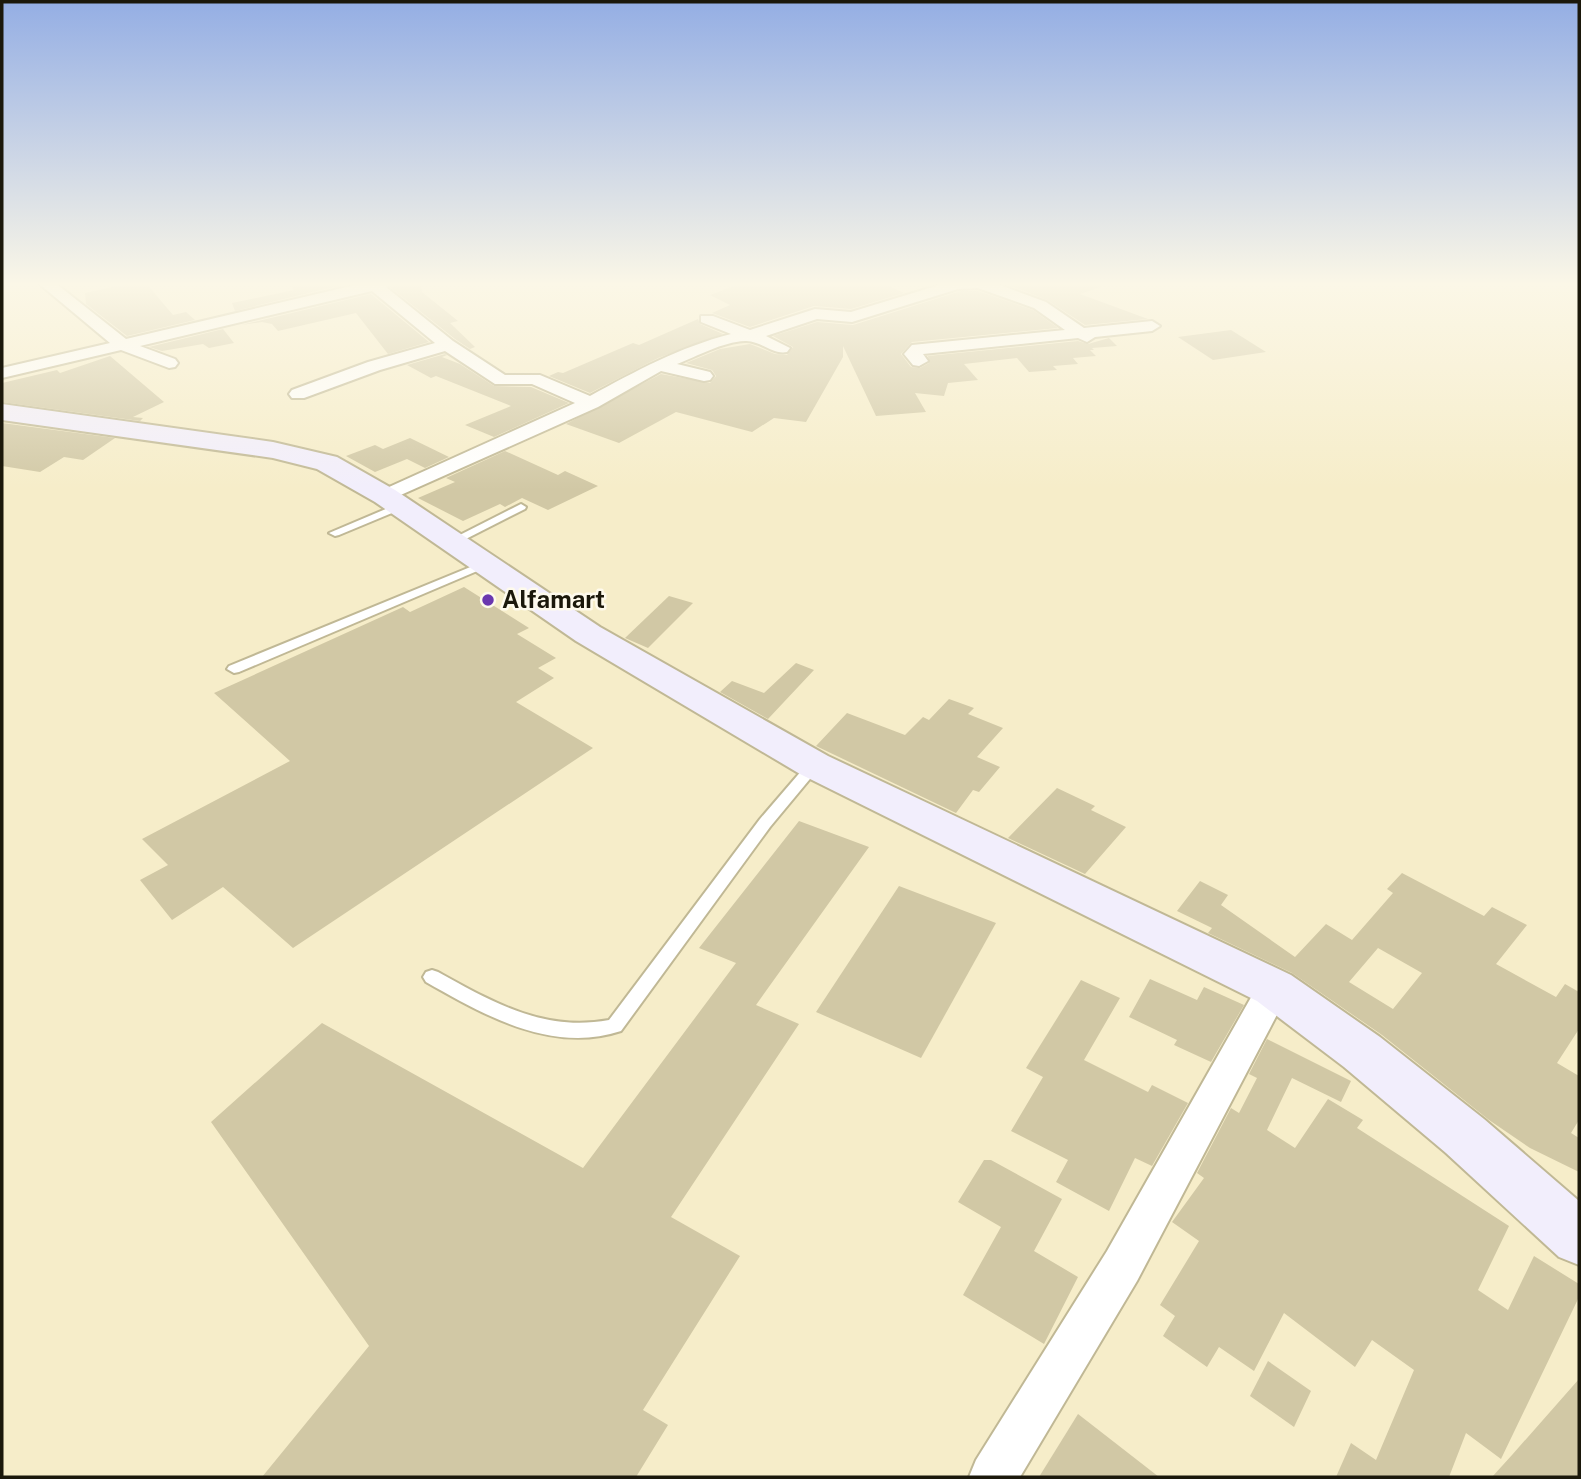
<svg xmlns="http://www.w3.org/2000/svg" width="1581" height="1479" viewBox="0 0 1581 1479" font-family="'Public Sans',sans-serif">
<style>
.building{fill:#d1c8a5;fill-rule:evenodd}
.lines{fill:none;stroke-linecap:round;stroke-linejoin:round}
.lane-casing{stroke:#c0b895;stroke-width:4}
.street-casing{stroke:#c0b895;stroke-width:4}
.secondary-casing{stroke:#c0b895;stroke-width:4}
.lane{fill:#fff;fill-rule:evenodd}
.street{fill:#fff;fill-rule:evenodd}
.secondary{fill:#f2eefc;fill-rule:evenodd}
.poi-dot{fill:#6a37af;stroke:#fefaec;stroke-width:2.5}
.labels{text-anchor:middle;stroke-width:5;stroke-linejoin:round;paint-order:stroke}
.poi-label{font-size:24px;font-weight:bold;fill:#1b180b;stroke:#fefaec;text-anchor:start}
</style>
<rect width="100%" height="100%" fill="#f6edc9"/>
<g class="building">
<polygon points="136,282 145,282 173,315 186,312 195,320 127,336 86,304 85,293"/>
<polygon points="289,282 354,282 235,311 232,303 294,290"/>
<polygon points="400,282 421,282 422,292 458,321 450,323 475,347 470,349 455,339 391,288"/>
<polygon points="744,282 880,282 904,293 851,309 814,306 750,327 712,313 730,305 710,295"/>
<polygon points="1001,282 1100,282 1101,287 1080,294 1148,319 1085,325 1047,300"/>
<polygon points="961,291 978,291 1033,310 1058,328 912,342 901,354 911,367 920,368 929,363 928,356 1078,341 1088,344 1109,338 1117,346 1092,348 1094,350 1090,350 1096,356 1073,358 1078,364 1053,366 1057,370 1029,372 1017,358 964,364 978,380 948,383 944,396 915,393 926,412 876,416 843,346 843,357 806,422 774,418 752,432 676,412 619,443 566,424 661,374 710,383 716,376 712,370 686,363 720,349 750,344 775,354 787,355 793,347 773,336 817,322 853,325"/>
<polygon points="371,294 429,342 388,354 356,313 278,331 272,324 262,322 241,325"/>
<polygon points="698,319 700,324 723,334 658,358 590,393 549,376 558,372 563,373 633,343 639,345"/>
<polygon points="223,329 234,343 209,348 203,344 162,351 149,347"/>
<polygon points="1231,330 1266,352 1213,360 1178,337"/>
<polygon points="445,354 447,355 442,357 460,364 494,386 531,387 569,403 494,437 465,425 511,406 436,376 431,378 407,365"/>
<polygon points="110,356 164,402 133,417 143,418 140,421 2,402 2,383 57,370 60,373"/>
<polygon points="2,423 115,438 83,460 64,457 40,472 2,466"/>
<polygon points="410,438 449,457 425,468 407,459 375,472 346,456 375,445 383,449"/>
<polygon points="505,451 558,475 565,471 598,486 548,510 522,498 505,507 500,504 463,521 418,498 455,482 446,478"/>
<polygon points="464,587 529,628 517,634 556,658 538,668 554,678 516,702 593,748 293,948 223,887 172,920 140,880 168,865 142,839 290,761 214,693 403,607 410,612"/>
<polygon points="669,596 693,603 648,648 625,638"/>
<polygon points="796,663 814,670 768,719 720,692 732,681 764,693"/>
<polygon points="949,699 974,708 968,714 1003,728 977,757 1000,767 979,792 973,790 956,813 816,746 847,713 905,735 923,717 929,720"/>
<polygon points="1057,788 1095,806 1091,810 1126,827 1085,874 1008,838"/>
<polygon points="799,821 869,847 756,1005 799,1024 671,1217 740,1256 643,1410 668,1425 636,1477 262,1477 369,1346 211,1122 322,1023 583,1168 736,963 699,948"/>
<path d="M1402,873L1484,916L1492,907L1527,925L1496,964L1556,997L1565,984L1579,992V1029L1557,1063L1579,1076V1120L1571,1133L1579,1138V1172L1530,1148L1489,1120L1382,1035L1292,973L1208,933L1212,928L1177,911L1200,881L1228,895L1221,905L1295,957L1326,924L1352,940L1393,893L1387,889ZM1378,948L1422,973L1393,1009L1349,982Z"/>
<polygon points="899,886 996,923 921,1058 816,1012"/>
<polygon points="1150,979 1197,1000 1204,987 1244,1005 1211,1062 1174,1045 1177,1040 1129,1017"/>
<polygon points="1081,980 1120,998 1084,1060 1148,1092 1152,1085 1188,1103 1152,1166 1135,1158 1109,1211 1056,1182 1068,1160 1011,1131 1043,1077 1026,1068"/>
<polygon points="1267,1039 1351,1081 1341,1102 1292,1078 1267,1130 1295,1148 1328,1099 1363,1120 1357,1128 1509,1226 1478,1290 1508,1310 1534,1256 1579,1284 1579,1297 1501,1459 1466,1433 1449,1477 1336,1477 1351,1443 1376,1460 1414,1370 1372,1340 1355,1367 1284,1313 1254,1371 1219,1347 1207,1367 1163,1336 1175,1316 1160,1305 1199,1241 1172,1222 1204,1178 1197,1173 1231,1108 1239,1113 1257,1078 1249,1074"/>
<polygon points="984,1160 991,1160 1062,1199 1034,1251 1078,1277 1044,1344 963,1295 1001,1227 958,1202"/>
<polygon points="1268,1361 1311,1391 1294,1427 1250,1396"/>
<polygon points="1579,1379 1579,1477 1492,1477 1512,1455"/>
<polygon points="1078,1414 1159,1477 1039,1477"/>
</g>
<g class="lines">
<defs>
<g id="lane">
<polygon points="400,503 404,504 404,508 339,535 335,536 329,533"/>
<polygon points="521,504 526,507 525,509 456,544 452,545 446,542"/>
<polygon points="485,561 489,562 489,566 239,672 234,673 227,669 229,666"/>
<path d="M814,760L821,765L819,768L770,827L621,1031C552,1054 484,1015 426,982L423,977L426,972L432,970L438,972C494,1003 544,1032 609,1020L760,819L809,762Z"/>
</g>
<g id="street">
<path d="M37,282H54L126,339L368,282H397L386,287L453,341L505,375H540L590,396C636,371 680,347 731,334L701,322V316H713L750,330L815,309L851,312L949,282H992L1046,302L1084,328L1152,321L1160,326L1152,331L1095,337L1087,342L1078,338L923,354L928,361L919,366L913,365L904,354L912,345L1065,330L1034,308L978,288L958,289L852,322L817,319L766,336L790,348L787,352C772,355 760,340 745,341C722,342 698,356 677,364L710,372L713,376L710,380L704,381L661,371L598,407L385,502L374,496L378,492L575,403L532,384H495L445,351L380,370L304,398H292L289,394L292,390L368,362L435,343L372,291L140,346L175,359L178,363L175,367L169,368L121,350L2,378V368L110,343Z"/>
<polygon points="1274,974 1286,978 1291,988 1137,1281 1020,1477 969,1477 976,1460 1107,1251 1262,978"/>
</g>
<polygon id="secondary" points="2,404 273,442 337,457 395,490 600,627 828,756 1291,975 1380,1037 1484,1119 1579,1201 1579,1265 1559,1257 1446,1153 1344,1067 1257,1001 800,774 576,641 375,502 317,469 273,458 2,420"/>
</defs>
<use href="#lane" class="lane-casing"/>
<use href="#street" class="street-casing"/>
<use href="#secondary" class="secondary-casing"/>
<use href="#lane" class="lane"/>
<use href="#street" class="street"/>
<use href="#secondary" class="secondary"/>
</g>
<linearGradient id="sky" x2="0" y2="1"><stop stop-color="#94aee4"/><stop offset="0.58" stop-color="#fbf7e7"/><stop offset="1" stop-color="#fbf7e7" stop-opacity="0"/></linearGradient>
<rect width="1581" height="490" fill="url(#sky)"/>
<circle class="poi-dot" cx="488" cy="600" r="7"/>
<g class="labels">
<g class="poi-label">
<text x="502" y="608">Alfamart</text>
</g>
</g>
<rect width="1581" height="1479" fill="none" stroke="#1b180b" stroke-width="7"/>
</svg>
